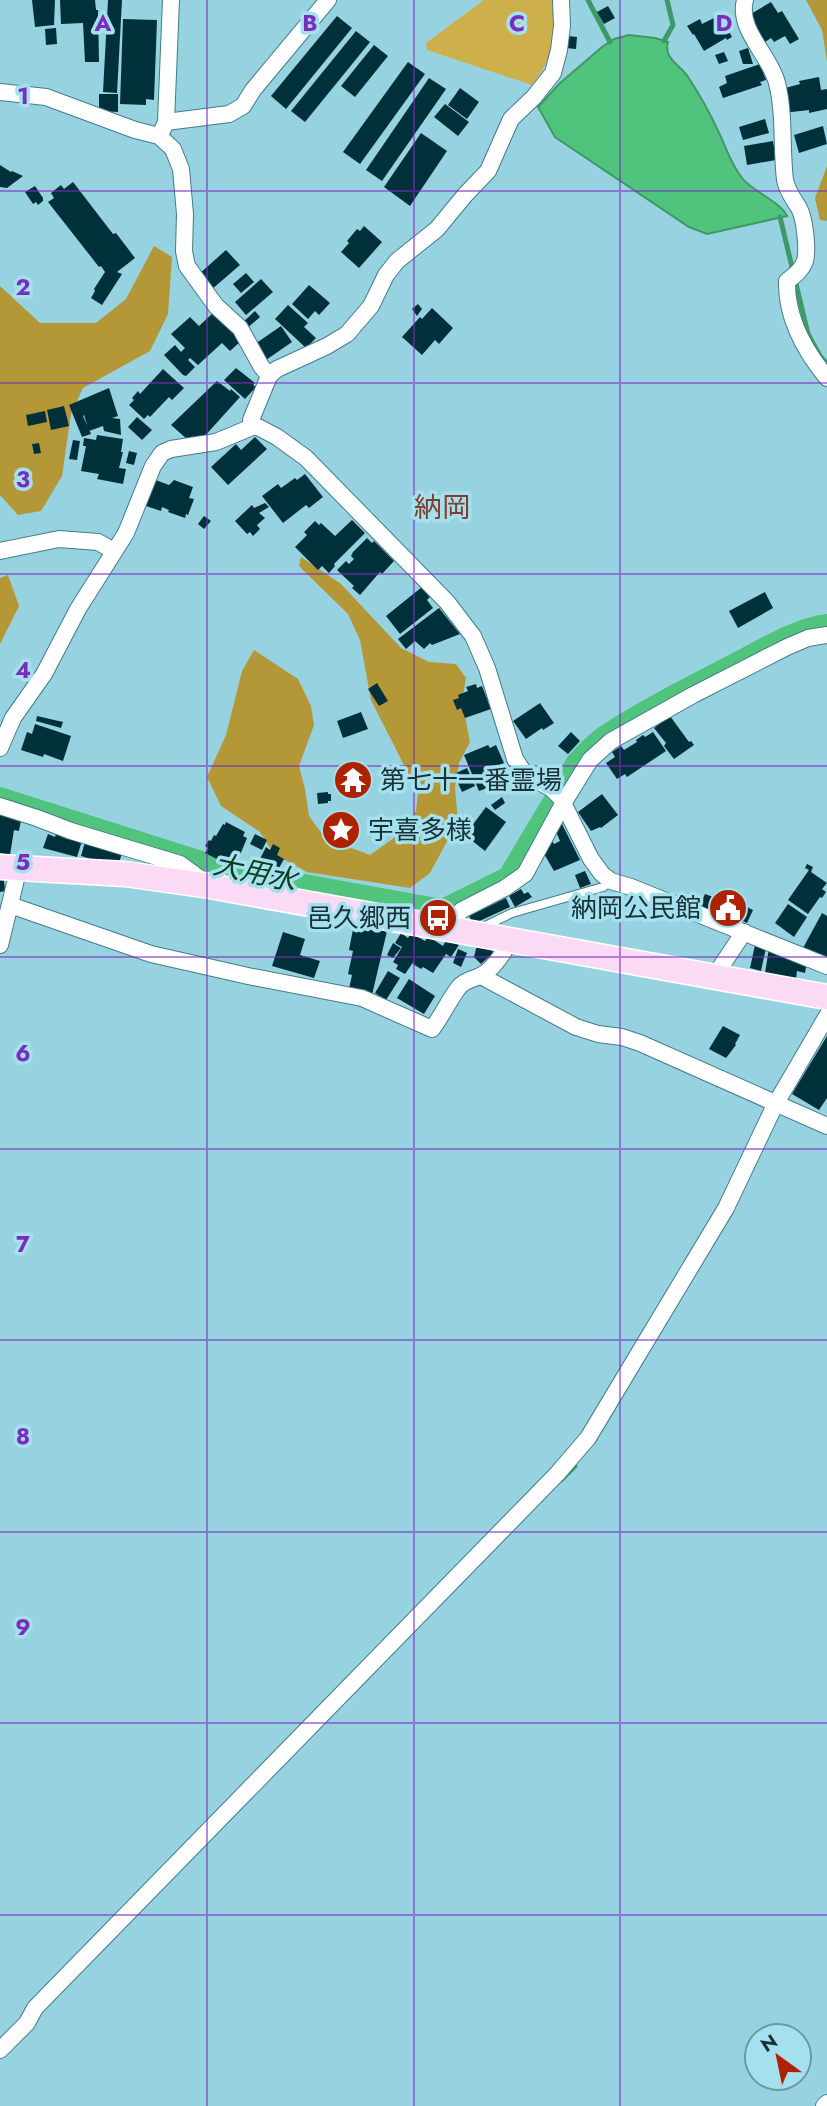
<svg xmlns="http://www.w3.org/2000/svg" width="827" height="2106" viewBox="0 0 827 2106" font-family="Jost,'Noto Sans JP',sans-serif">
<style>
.green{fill:#cdb04b}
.forest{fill:#b49837}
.water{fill:#50c47c;stroke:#3f9867;stroke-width:2}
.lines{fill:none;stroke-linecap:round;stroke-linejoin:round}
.stream{stroke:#3f9867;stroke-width:5}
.canal{stroke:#50c47c;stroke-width:18}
.building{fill:#00313a}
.service-casing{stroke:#427c89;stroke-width:10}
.minor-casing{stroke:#427c89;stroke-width:18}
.primary-casing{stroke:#fff;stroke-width:27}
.service{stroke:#fff;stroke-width:8}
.minor{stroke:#fff;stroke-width:16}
.primary{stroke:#fbdaf5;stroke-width:24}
.grid{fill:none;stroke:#7b2cbf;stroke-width:2;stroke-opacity:0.55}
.labels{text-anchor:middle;stroke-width:7;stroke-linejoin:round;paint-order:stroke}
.poi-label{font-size:26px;fill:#183036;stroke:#a4e0ed;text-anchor:start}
.neighbourhood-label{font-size:28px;fill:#833d2e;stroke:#a4e0ed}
.water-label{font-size:28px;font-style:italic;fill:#0c3c20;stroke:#a4e0ed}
.grid-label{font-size:23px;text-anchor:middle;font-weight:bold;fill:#7b2cbf;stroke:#a4e0ed;stroke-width:7;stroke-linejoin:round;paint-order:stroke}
</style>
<rect width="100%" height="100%" fill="#97d2e0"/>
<path class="green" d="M484,0H554C558,39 555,54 532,85L427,50L426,43Z"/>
<g class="forest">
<polygon points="806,0 827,0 827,62 822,30"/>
<polygon points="827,166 827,221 820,220 815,198"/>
<polygon points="154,246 172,257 168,314 150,351 83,388 71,414 62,476 41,511 18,515 0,495 0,286 40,323 96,323 126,299"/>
<polygon points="301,557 341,584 401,648 429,662 456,664 466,678 462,701 470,742 459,763 455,788 458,821 430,873 410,888 307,872 274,854 260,832 221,806 207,777 226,735 242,671 254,650 298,679 311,706 314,725 299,766 305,789 309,816 325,838 370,855 401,833 416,811 418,793 371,700 360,640 348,614 299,566"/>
<polygon points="8,575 19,606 0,644 0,578"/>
</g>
<path class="water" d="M629,35L655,38L668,42C663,58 680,65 688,77C700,95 711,115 720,135C727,150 731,164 742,178C753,192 781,202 787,216L707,234L689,227L555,137L538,107L559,84L602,47L614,39Z"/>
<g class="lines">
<g class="stream">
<polyline points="588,0 610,42"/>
<polyline points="664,41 673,25 667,0"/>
<polyline points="780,217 808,334 820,356 827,364"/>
<polyline points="561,1480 575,1466"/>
</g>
<path class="canal" d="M0,796L233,870L442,908L507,876L575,762C583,753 592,744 602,736C641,710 687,687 729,665C759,650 792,628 827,623"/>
</g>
<g class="building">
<polygon points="32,0 55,0 54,25 35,27"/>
<polygon points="60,0 95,0 96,10 98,10 99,62 85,62 83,23 61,24"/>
<polygon points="108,0 122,0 117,93 103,92"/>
<polygon points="771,2 778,13 782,11 799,39 790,44 785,36 774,42 771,38 762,44 749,15"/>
<polygon points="608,6 615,18 604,24 597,12"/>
<polygon points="720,15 732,37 727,40 726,38 704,51 694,34 693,35 687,26 700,19 702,24"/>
<polygon points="337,16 352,28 286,109 271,96"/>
<polygon points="123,19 157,20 154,100 146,99 146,105 120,104"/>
<polygon points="56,28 57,44 46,45 45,29"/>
<polygon points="356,31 370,42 305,122 291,111"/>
<polygon points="568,36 577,37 576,49 566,48"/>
<polygon points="374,45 388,56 355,97 341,86"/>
<polygon points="748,48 753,64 743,64 739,51"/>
<polygon points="724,52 728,61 719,64 715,55"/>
<polygon points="408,62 425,74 360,164 343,152"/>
<polygon points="760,64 766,80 760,82 762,85 723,98 719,87 727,83 725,76"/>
<polygon points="819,77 821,90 827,89 827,109 809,113 809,110 783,113 778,90 800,84 799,81"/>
<polygon points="429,78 446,89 382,181 366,170"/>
<polygon points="460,88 479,102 467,119 448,105"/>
<polygon points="99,94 118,94 118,112 99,111"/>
<polygon points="445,104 469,122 458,136 434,117"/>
<polygon points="765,119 769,133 743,140 739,127"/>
<polygon points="823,126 827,144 799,153 794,135"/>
<polygon points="421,133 447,151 410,206 384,187"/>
<polygon points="773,141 776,160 747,165 744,146"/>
<polygon points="0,165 11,172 12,171 23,176 7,188 0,187"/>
<polygon points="73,182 113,234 116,233 135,258 117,272 122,274 102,305 91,298 95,291 94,289 105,272 101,266 99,267 48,202 54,198 51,193 61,185 64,189"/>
<polygon points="35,186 43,198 43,201 38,205 36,202 33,204 25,192"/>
<polygon points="364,226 382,242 359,268 341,252 349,243 347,241 357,229 360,231"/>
<polygon points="226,250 240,265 211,290 198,275"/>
<polygon points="246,273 254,282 241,293 233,284"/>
<polygon points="261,279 273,292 246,315 235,302"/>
<polygon points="309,285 330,303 319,315 315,311 308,319 292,304"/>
<polygon points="418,304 422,309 417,316 412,309"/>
<polygon points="288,305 308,323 304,327 316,338 306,348 275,319"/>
<polygon points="432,308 453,328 439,344 435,340 422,355 402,337 420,317 422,319"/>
<polygon points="255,311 260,317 246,329 241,324"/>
<polygon points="214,312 237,336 235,337 240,342 230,351 222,343 198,365 190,358 188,360 195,367 186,376 183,375 164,355 175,345 181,352 185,348 171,334 190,317 199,326"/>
<polygon points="281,326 292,342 266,360 255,344"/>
<polygon points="236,368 255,383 253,385 256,387 245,399 224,380"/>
<polygon points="163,369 184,388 172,400 169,397 150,417 148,415 144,419 129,405 134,400 132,398 138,391 140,394"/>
<polygon points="217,381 230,391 231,389 240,397 203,438 188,440 171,425"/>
<polygon points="109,388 118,416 112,418 120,419 121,435 104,431 103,426 89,431 84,415 83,416 91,434 82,437 69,405"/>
<polygon points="64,406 69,426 51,430 47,410"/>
<polygon points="45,411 47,422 28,426 26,415"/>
<polygon points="137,417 152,430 142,440 128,427"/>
<polygon points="97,435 123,439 121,452 123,452 119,468 126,469 123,484 97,479 99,474 81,471 86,446 83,446 84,438 96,440"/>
<polygon points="255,437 267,449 228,485 211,467 236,444 241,450"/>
<polygon points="73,440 80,441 77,460 69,459"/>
<polygon points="39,443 41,453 34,454 32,444"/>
<polygon points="129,451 137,453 134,465 126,463"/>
<polygon points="305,474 323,497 309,508 306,505 283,523 262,496 278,484 281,488 295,478 297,480"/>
<polygon points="153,479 169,485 174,480 193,487 189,498 194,499 188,515 186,514 185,518 168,512 169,510 162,507 161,511 143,505"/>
<polygon points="265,503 269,507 259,513 265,518 257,525 260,529 253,536 250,532 247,534 235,521 252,505 254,508"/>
<polygon points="204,516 211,521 204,529 198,524"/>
<polygon points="352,520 365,533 334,564 335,566 329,573 322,566 318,570 295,547 307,535 304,532 315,521 319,525 321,523 335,536"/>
<polygon points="367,538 372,543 374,541 394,561 382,574 380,572 360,595 352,588 354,586 337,570 346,561 349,564 354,559 351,556 353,552"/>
<polygon points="422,587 430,597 427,600 433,608 400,634 386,616"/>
<polygon points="765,592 773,608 738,628 729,611"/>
<polygon points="439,608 460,634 432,645 430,643 424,649 415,641 406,649 398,639"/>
<polygon points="377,683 388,701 379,706 368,689"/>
<polygon points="476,684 477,688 482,686 491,709 465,718 461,708 457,710 453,700 459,698 458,695 468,691 466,687"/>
<polygon points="540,703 554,723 543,730 542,728 526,739 513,721"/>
<polygon points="361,712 368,729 343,738 337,721"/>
<polygon points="37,716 63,722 61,728 36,721"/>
<polygon points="670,716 689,742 691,741 694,745 674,759 664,746 666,743 654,728"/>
<polygon points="35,724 71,736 63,761 44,754 43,757 21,750 27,732 32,734"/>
<polygon points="571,732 580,741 568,754 558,746"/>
<polygon points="653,732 666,751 627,777 625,774 617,779 606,763 615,757 612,752 621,746 624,750 637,742 636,740 643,735 645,737"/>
<polygon points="488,745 490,748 496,745 504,763 497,766 498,770 490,773 492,776 485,779 486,783 493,780 495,785 479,791 464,755"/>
<polygon points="467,768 475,786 462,792 454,774"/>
<polygon points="359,769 362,789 347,792 345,771"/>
<polygon points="328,792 328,794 331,794 331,801 328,801 328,803 318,804 317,793"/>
<polygon points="602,794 618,815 601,828 600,827 591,831 578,812"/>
<polygon points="502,797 505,803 495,810 491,805"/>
<polygon points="486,807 506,822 485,851 465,835"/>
<polygon points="0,815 21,820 19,831 14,830 10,855 0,853"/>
<polygon points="560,820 580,860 554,871 543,852 551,839 554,844 560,841 555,829"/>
<polygon points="226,822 245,832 243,836 247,838 238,860 244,862 242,867 227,864 205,853 208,848 205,846 209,840 211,841 214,835 216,836 223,824 225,825"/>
<polygon points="48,834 55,837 56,834 82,841 77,857 43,848"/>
<polygon points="255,834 267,840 262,850 250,844"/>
<polygon points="85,842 122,853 119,863 98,859 98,861 81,856"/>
<polygon points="273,844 280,848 277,855 284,859 274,877 256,867 266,847 270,850"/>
<polygon points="807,864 813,867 811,872 827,883 822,889 826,892 822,898 820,897 808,914 788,900 809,870 805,868"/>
<polygon points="585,871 591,884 580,888 575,875"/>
<polygon points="0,880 4,880 5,891 0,892"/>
<polygon points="521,889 524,894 528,892 532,897 515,907 509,896"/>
<polygon points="705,894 740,907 741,904 753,910 747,923 734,917 733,921 700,905"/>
<polygon points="506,898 510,907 473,924 469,916"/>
<polygon points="788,904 807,917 794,937 775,923"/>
<polygon points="822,913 827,916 827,963 803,948"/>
<polygon points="354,924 387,931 372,995 349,989 352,975 348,974 353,951 349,950"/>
<polygon points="283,932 305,939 300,955 320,961 314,978 272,966"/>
<polygon points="401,933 408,938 411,933 425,941 428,936 443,946 446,940 459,945 451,957 446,954 433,973 423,967 421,969 413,964 414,961 405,974 396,969 398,965 393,962 402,947 395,943"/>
<polygon points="393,943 401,948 393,958 387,955"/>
<polygon points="477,945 492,949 493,953 481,964 474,957"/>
<polygon points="755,945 766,948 761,971 750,968"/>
<polygon points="769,948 807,961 805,973 797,971 796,979 765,973"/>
<polygon points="458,949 467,953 461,967 453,963"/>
<polygon points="388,971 400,978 386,1000 375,993"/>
<polygon points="409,979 435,996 424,1014 397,998"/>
<polygon points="723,1026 740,1035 735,1044 736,1045 726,1058 709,1049"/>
<polygon points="827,1036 827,1098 819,1110 792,1094"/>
</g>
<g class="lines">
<defs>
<polyline id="service" points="483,927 512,913 603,887 611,881"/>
<g id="minor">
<path d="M745,0C737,30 770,55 777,83C785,115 781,147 785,180C787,191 793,198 799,208C805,219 808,250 805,261C802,270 794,276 787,281C786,318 804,350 827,378"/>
<polyline points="0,92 46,97 135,130 159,136 173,149 181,169 185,214 184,251 187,266 216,306 240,328 261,366 269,376 251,420 252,427"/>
<polyline points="166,122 229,114 243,106 253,90 328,0"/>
<polyline points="162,131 166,122 171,0"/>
<polyline points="269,376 277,369 327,346 347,334 371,306 386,275 397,261 437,229 465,195 488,171 511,119 534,97 553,73 559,50 562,26 561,0"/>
<polyline points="0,551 59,539 98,542 114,551"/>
<polyline points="0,748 13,718 44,674 78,609 126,533 153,466 162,453 171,449 216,442 252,427 258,427 277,437 306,458 447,602 473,636 487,668 515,759 525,774 552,789 560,797 591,859 602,874 611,881 631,887 827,966"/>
<polyline points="0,806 37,818 71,831 180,864 206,883"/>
<path d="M10,905L151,954L248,976L362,998L432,1029C442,1016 449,1000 459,987C466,979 475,979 482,975C494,968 504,952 510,941"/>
<polyline points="443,927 462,910 505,888 525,874 564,802 590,760 611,741 693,695 787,647 808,638 827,635"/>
<polyline points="0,945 19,867"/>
<polyline points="481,976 576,1027 598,1034 622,1037 640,1043 827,1126"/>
<polyline points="719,977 720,968 744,932"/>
<polyline points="0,2050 27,2023 35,2008 557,1474 588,1438 726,1208 775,1105 827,1016"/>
<polyline points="824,2106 827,2103"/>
</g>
<polyline id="primary" points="0,867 125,874 210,886 827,997"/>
</defs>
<use href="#service" class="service-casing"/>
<use href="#minor" class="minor-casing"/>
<use href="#primary" class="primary-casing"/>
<use href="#service" class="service"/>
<use href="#minor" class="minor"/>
<use href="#primary" class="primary"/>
</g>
<path class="grid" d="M207,0V2106M414,0V2106M620,0V2106M0,191H827M0,383H827M0,574H827M0,766H827M0,957H827M0,1149H827M0,1340H827M0,1532H827M0,1723H827M0,1915H827"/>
<defs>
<symbol id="temple-disc" viewBox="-11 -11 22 22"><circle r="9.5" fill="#af2200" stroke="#a4e0ed"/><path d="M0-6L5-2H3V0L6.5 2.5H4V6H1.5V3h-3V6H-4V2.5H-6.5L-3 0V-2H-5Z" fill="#fff"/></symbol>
<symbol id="sight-disc" viewBox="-11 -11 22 22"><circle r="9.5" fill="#af2200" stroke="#a4e0ed"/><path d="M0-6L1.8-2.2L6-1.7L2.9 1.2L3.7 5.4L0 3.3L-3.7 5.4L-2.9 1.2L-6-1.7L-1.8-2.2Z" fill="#fff"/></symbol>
<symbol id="civic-disc" viewBox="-11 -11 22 22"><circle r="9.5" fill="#af2200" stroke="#a4e0ed"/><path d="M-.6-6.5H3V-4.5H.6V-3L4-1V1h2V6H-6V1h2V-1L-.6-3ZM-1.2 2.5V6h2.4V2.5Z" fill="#fff"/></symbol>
<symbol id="bus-disc" viewBox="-11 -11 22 22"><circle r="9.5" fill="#af2200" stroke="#a4e0ed"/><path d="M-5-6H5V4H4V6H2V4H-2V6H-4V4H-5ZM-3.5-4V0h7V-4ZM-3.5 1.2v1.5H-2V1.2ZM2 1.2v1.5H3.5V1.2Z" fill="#fff"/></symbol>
</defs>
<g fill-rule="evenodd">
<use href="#temple-disc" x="331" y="758" width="44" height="44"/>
<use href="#sight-disc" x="319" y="808" width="44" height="44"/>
<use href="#civic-disc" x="706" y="886" width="44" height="44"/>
<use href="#bus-disc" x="416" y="896" width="44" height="44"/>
</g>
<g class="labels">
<g class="poi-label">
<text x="380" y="789">第七十一番霊場</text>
<text x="368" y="839">宇喜多様</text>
<text x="701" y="917" text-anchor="end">納岡公民館</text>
<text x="411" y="927" text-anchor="end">邑久郷西</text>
</g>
<g class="neighbourhood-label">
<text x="442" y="517">納岡</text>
</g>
<g class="water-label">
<text transform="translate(255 872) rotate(12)" y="10">大用水</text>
</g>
</g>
<g class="grid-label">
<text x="103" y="31">A</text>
<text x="310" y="31">B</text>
<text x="517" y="31">C</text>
<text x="724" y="31">D</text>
<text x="23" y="104">1</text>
<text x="23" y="295">2</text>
<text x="23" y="487">3</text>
<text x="23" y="678">4</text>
<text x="23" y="870">5</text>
<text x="23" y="1061">6</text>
<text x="23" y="1252">7</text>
<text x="23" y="1444">8</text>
<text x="23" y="1635">9</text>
</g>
<g transform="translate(778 2057) rotate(327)"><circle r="33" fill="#a4e0ed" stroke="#6c9aa4" stroke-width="2"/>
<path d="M0-5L12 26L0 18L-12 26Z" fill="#af2200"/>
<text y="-10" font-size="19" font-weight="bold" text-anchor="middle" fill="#183036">N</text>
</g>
</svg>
